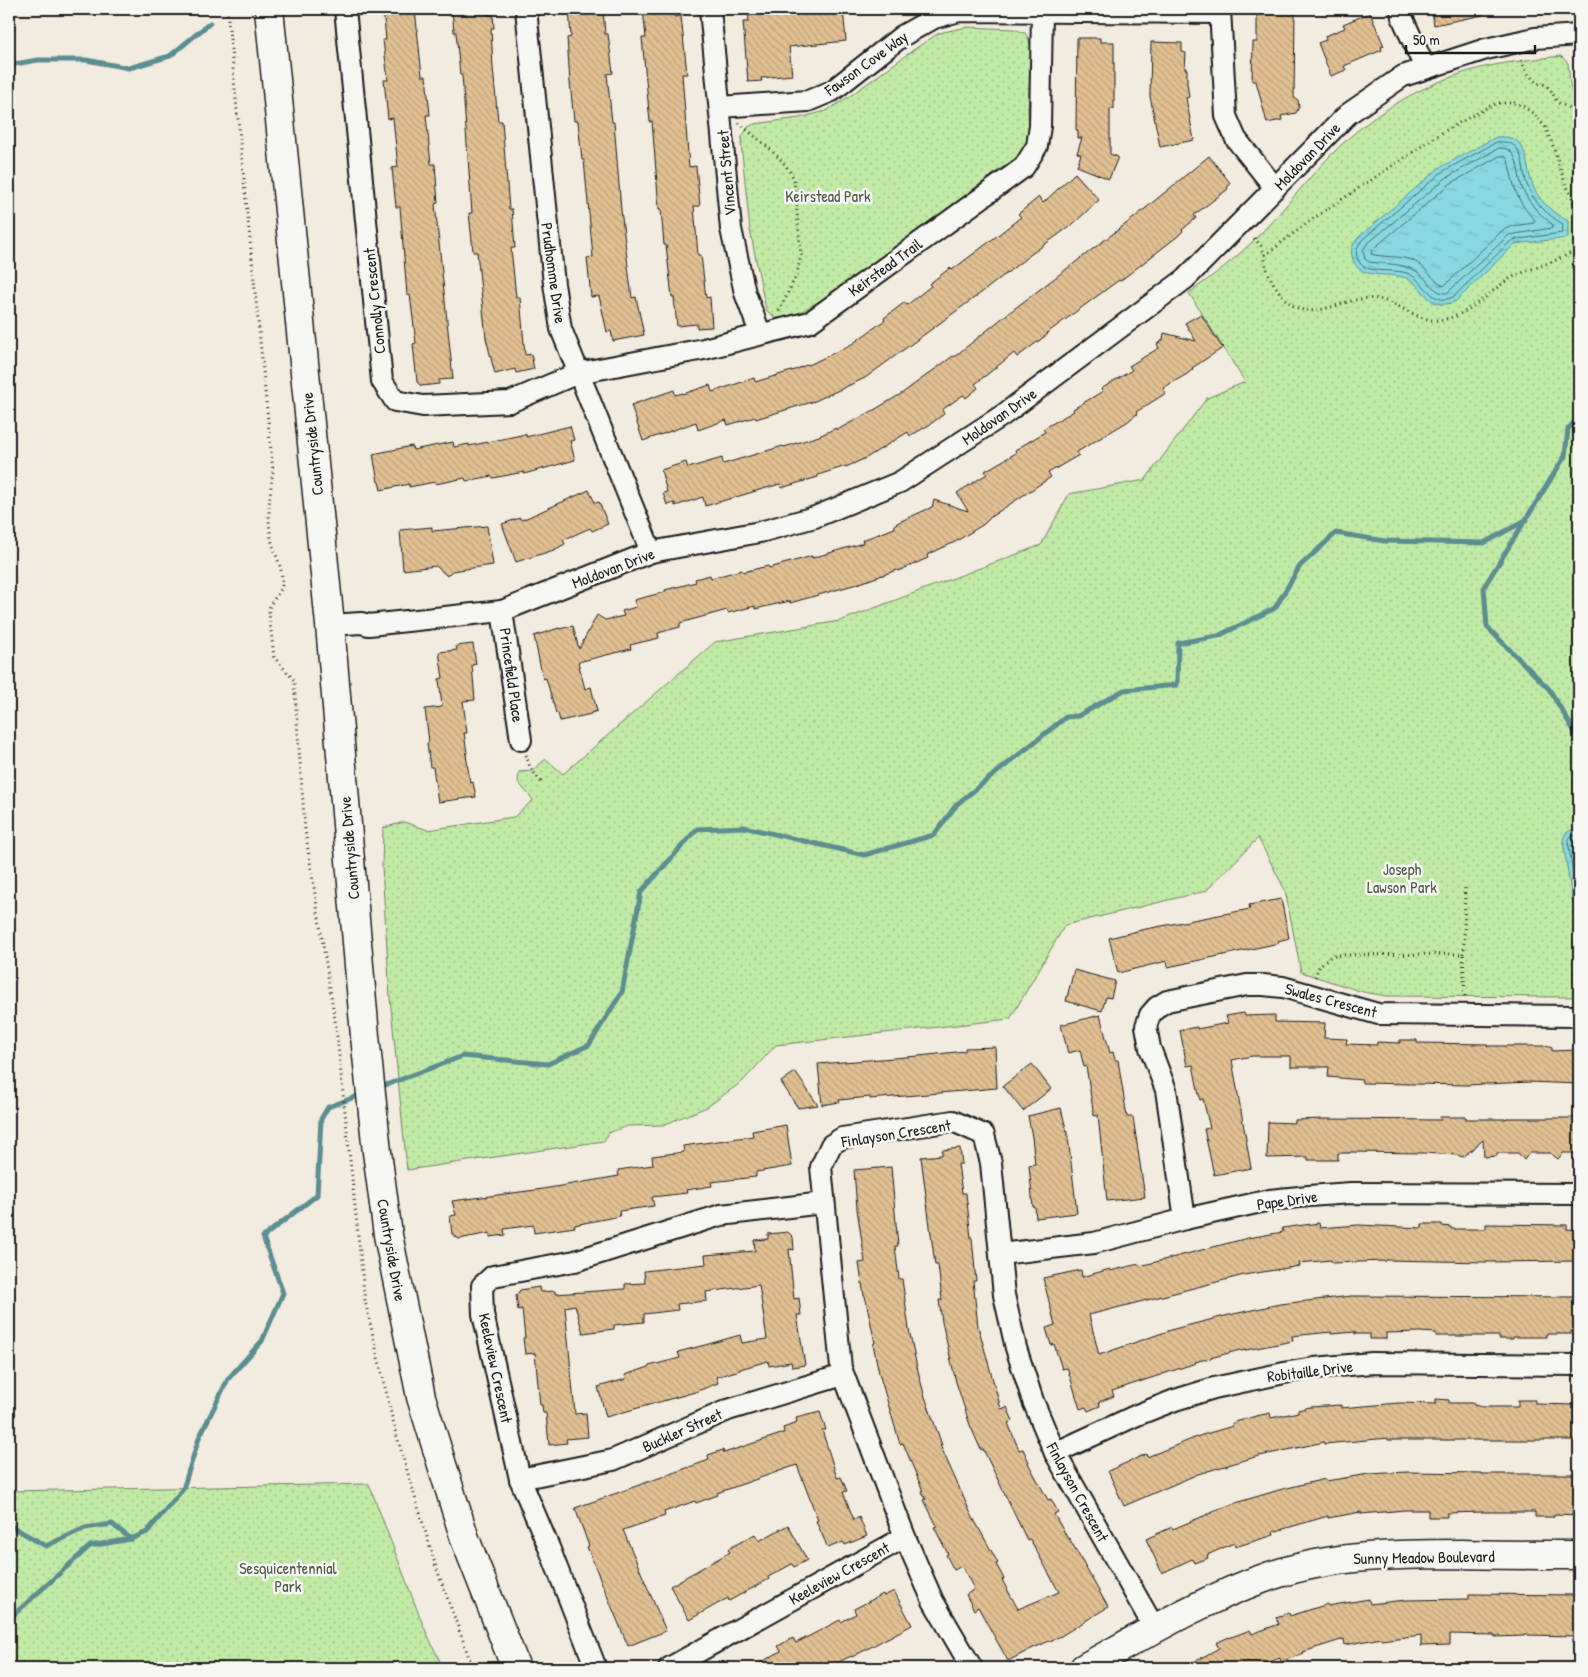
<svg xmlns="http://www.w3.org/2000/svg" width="1588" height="1677" viewBox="0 0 1588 1677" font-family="'Patrick Hand',sans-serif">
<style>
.park{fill:url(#park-dots);stroke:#6e8361}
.water{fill:url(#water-ripples);stroke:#5c8d91}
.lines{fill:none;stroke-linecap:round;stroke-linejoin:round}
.shore{stroke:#47686a;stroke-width:1}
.stream{stroke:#5c8d91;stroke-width:5}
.building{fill:url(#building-back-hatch);stroke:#1c1c1c}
.street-casing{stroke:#1c1c1c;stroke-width:24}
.secondary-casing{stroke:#1c1c1c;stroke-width:31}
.path{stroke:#1c1c1c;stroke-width:3;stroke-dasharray:1 4;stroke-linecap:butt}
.street{stroke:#f6f6f2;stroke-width:20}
.secondary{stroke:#f6f6f2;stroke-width:28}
.labels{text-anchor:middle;stroke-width:5;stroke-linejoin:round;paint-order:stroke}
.street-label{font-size:16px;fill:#1c1c1c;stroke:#f6f6f2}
.park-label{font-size:16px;fill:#4e5a45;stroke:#f6f6f2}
</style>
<defs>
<pattern id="park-dots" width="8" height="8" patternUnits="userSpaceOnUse" patternTransform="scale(1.25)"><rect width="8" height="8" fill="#c1eaa6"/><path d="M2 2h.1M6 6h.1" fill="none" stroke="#a5c88e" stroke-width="1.8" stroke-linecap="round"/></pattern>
<pattern id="water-ripples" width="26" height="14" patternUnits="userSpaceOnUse" patternTransform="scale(1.25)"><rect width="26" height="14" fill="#87d9df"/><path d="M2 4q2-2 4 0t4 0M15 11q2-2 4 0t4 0" fill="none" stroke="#74babf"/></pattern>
<pattern id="building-back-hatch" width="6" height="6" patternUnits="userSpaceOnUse" patternTransform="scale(1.25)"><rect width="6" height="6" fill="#e1c093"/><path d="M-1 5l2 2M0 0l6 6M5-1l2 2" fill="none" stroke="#c0a47e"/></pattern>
</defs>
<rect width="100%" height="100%" fill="#f2ebdf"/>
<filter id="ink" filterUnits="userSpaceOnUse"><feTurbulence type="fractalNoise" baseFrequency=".02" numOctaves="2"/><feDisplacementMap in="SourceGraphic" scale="10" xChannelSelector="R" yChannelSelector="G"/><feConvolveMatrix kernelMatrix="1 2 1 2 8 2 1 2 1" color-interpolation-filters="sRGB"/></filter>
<g filter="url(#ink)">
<g class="park">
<polygon points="967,27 1014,29 1025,33 1028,37 1031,48 1028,112 1031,134 1030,141 1023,152 838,291 788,319 776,318 767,311 765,305 750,230 741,143 742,137 748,127 754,124 799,118 826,111 850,96 916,48 939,33"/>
<path d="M1561,56L1568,63L1570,83L1579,128V997L1386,996L1363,992L1301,972L1285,890L1258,838L1206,891L1065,925L1010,1019L776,1045L743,1081L707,1107L663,1125L628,1126L608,1133L604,1141L407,1170L390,997L382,868L383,828L404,822L428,830L514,817L533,800L518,782L519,772L532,771L546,759L563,774L715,642L840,621L1041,545L1069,494L1145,480L1207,398L1245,382L1189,293C1214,275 1238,257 1259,235C1287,207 1310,175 1338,148C1379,108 1434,78 1489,66C1513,61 1537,59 1561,56Z"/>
<polygon points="369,1484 423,1625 443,1668 9,1668 9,1491"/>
</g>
<g class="water">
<path d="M1496,137C1532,134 1523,163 1533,186C1539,201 1554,214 1568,221V238L1515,244L1456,301C1429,313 1427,289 1408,279C1391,270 1357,283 1352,256C1350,248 1354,242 1360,236L1439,168Z"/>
<polygon points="1571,830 1579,831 1579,913 1572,899 1563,841 1565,834"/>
</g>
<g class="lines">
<g class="shore">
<path d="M1497,142C1527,139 1520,168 1528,187C1534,203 1549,216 1563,224L1562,233L1512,240L1453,297C1432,307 1425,281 1409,274C1394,267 1362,277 1357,257C1355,250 1359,244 1363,239L1442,172Z"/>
<path d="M1499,148C1522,146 1516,178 1524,192C1531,206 1541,215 1553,225L1552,228L1509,235L1447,293C1433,294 1427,277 1416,271C1402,263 1385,264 1369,262L1365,259L1363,250L1367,244L1446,178Z"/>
<path d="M1500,156H1505L1508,160C1514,186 1515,200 1535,220L1534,223L1512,226L1503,230L1444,286C1433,281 1426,267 1414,261C1400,255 1384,258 1371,254L1373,249L1450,184Z"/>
<polyline points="1579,835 1571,836 1568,841 1577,898 1579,905"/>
</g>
<g class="stream">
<polyline points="9,65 38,60 86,60 129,68 170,56 210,23"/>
<polyline points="1579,417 1568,429 1565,456 1484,587 1487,627 1549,689 1579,739"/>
<polyline points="378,1088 463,1056 548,1064 589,1045 622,992 641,892 697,829 744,827 864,855 934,835 957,804 1066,717 1078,716 1124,690 1177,685 1178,643 1218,636 1275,608 1300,566 1336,533 1385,541 1484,543 1526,520"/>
<polyline points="9,1525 46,1546 85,1528 112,1524 131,1539"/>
<polyline points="9,1619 90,1546 131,1539 147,1532 183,1489 199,1438 228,1379 262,1341 283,1293 263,1237 317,1195 321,1119 328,1107 363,1094"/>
</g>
</g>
<g class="building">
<polygon points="383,9 415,9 422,76 426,76 430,115 426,115 431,164 435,164 438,203 435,204 453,379 439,380 439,384 421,386 417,382 413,344 416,343 410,295 407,295 400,207 396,207 392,168 398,167 393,118 388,119 384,80 388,80 383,40 386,40"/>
<polygon points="452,9 488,9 488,15 493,15 494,28 491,28 493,68 498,121 502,121 509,209 512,209 515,248 511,248 516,297 520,297 525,355 531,354 534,369 516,373 515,369 495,374 486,338 477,252 473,252 472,241 469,213 472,213 462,75 460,75 456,32 454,32"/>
<polygon points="569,9 603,9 605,34 608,34 613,73 607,74 612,122 614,122 621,210 632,298 636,297 644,335 613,341 611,331 607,332 599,296 591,297 587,258 593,257 584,160 582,160 578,121 574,121 570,82 567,38 571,37"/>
<polygon points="643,9 674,9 674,17 681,16 687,74 682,74 689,167 696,166 700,206 694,206 698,255 701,255 706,298 710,297 712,327 697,328 697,324 677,326 674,297 672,297 666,245 664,245 661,209 659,209 652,121 650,122 642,38 646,38"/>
<polygon points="748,9 783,9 784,11 811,9 843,9 846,41 789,47 792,75 761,78 762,81 748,82 743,22 749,22"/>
<polygon points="1257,9 1295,9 1294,98 1298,100 1299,107 1296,113 1281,116 1282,120 1267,123 1256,81 1252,81 1253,42 1257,42"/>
<polygon points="1431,9 1482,9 1483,15 1434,25"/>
<polygon points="1370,13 1384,46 1381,47 1382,50 1344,66 1346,70 1331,76 1318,43 1326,40 1325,36 1345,28 1343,24"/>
<polygon points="1077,38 1100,38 1100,42 1114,42 1114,109 1110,109 1110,154 1118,157 1109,179 1077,166 1081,154 1077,153 1082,138 1078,138 1078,130 1076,130"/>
<polygon points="1151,42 1182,43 1182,52 1186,53 1185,69 1187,69 1187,83 1189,97 1186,98 1194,140 1160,147 1150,96"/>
<polygon points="1209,156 1231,184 1227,187 1228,189 1194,215 1196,218 1182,230 1183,231 1178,236 1120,281 1119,280 1047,333 1048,334 1017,357 1014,353 975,384 978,388 966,398 963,395 942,410 944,414 929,425 910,436 908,432 866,458 846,467 846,466 818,475 818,477 781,488 780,484 705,506 703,497 675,506 675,503 667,505 663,493 667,492 661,470 686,462 688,468 722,458 723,464 783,446 784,447 819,436 836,428 837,430 874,410 901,394 953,356 954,357 1006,315 1135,217"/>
<polygon points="1075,173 1099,200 1073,224 1030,255 985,290 865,378 815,401 756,419 755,417 728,425 726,420 698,430 696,422 643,441 631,405 674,390 675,395 683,393 683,394 710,385 712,392 754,378 755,382 795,370 808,364 809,365 852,344 885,320 884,318 905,302 907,305 931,286 929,284 950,268 952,270 989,242 1021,217 1018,214 1039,197 1043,203"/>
<polygon points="1201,314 1221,346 1224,347 1192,368 1193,369 1187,374 1163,388 1166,393 1136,412 1137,414 1127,422 1077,452 1079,455 1048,473 1051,477 992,516 984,524 955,542 927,555 928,558 898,571 897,570 857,584 790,603 790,601 755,609 755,606 728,613 727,610 680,623 680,627 658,633 659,638 630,645 631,649 578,662 585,689 591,687 597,711 591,713 591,714 560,721 558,713 556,713 546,678 543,679 534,636 559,628 559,629 573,626 579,649 597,615 605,620 624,616 622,611 636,607 634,600 665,592 665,590 696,582 695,579 710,575 711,578 742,570 743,572 768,566 769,568 812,556 812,558 863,543 862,540 895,528 894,525 899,522 932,507 934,500 968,511 957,493 987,474 985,471 1016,453 1015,450 1045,432 1043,429 1074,411 1073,409 1103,391 1101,389 1132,370 1129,366 1159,348 1157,344 1163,340 1164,333 1196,341 1185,323"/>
<polygon points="570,426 574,440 570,441 575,460 524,474 524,472 493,478 492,476 466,481 465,478 436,484 435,482 409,487 409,484 381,490 379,482 378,482 373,454 412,446 413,450 453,442 454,447 469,444 469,446 526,434 526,437"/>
<polygon points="589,490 595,503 599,502 608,524 592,531 590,528 563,540 565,544 554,550 516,562 502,524 520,518 522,520"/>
<polygon points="487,526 493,565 452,571 447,576 436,566 403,570 400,530 432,527 432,531"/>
<polygon points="473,644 476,664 472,665 475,700 463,701 467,733 464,733 467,753 466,754 470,783 473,782 476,797 438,802 433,767 430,767 427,743 429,742 425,709 442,707 439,679 443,678 439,652 457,650 456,646"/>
<polygon points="1281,899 1289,938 1278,941 1279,943 1168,967 1167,961 1118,973 1109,938 1141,930 1250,909 1249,905"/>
<polygon points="1074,970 1115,981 1111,998 1106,997 1102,1011 1066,1001"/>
<polygon points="1244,1013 1245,1016 1275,1015 1275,1022 1325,1023 1324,1038 1347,1039 1346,1044 1377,1045 1377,1042 1400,1043 1400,1040 1417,1040 1417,1043 1488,1044 1487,1046 1546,1046 1552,1048 1552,1051 1579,1050 1579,1084 1529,1082 1466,1085 1362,1083 1362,1080 1328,1077 1329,1067 1291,1067 1291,1056 1252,1056 1232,1060 1251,1168 1214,1175 1204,1129 1210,1128 1203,1099 1200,1100 1193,1065 1187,1066 1180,1030 1197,1027 1197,1029 1228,1023 1226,1016"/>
<polygon points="1100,1015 1110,1053 1113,1052 1115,1060 1118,1060 1127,1117 1133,1117 1145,1197 1107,1201 1098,1115 1094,1116 1086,1066 1084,1067 1080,1050 1068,1053 1061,1025"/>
<polygon points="995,1047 997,1088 870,1099 870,1097 839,1100 840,1102 822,1105 818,1064 919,1056 965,1051 965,1048"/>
<polygon points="1032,1064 1051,1089 1023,1111 1003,1086"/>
<polygon points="795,1072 818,1105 798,1108 781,1082"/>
<polygon points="1061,1108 1068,1137 1077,1213 1036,1218 1035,1207 1033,1207 1029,1165 1035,1164 1032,1137 1028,1116"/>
<polygon points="1440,1117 1466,1117 1466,1119 1506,1119 1506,1118 1579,1118 1579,1153 1563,1153 1558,1159 1550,1153 1529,1153 1524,1160 1518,1153 1497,1153 1497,1156 1484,1157 1483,1140 1463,1157 1457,1155 1424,1153 1350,1152 1350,1153 1338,1153 1338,1160 1308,1160 1308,1157 1267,1158 1268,1122 1295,1123 1295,1120 1324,1119 1441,1120"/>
<polygon points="786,1125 792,1166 756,1172 756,1177 711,1182 712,1186 686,1190 687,1193 652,1197 654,1206 619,1211 620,1216 574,1225 575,1227 534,1233 533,1225 504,1229 505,1235 490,1237 490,1233 459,1239 452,1234 450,1216 456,1215 452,1201 543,1189 619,1176 618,1170 653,1165 652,1156 684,1152 683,1146 753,1136 752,1131"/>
<polygon points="960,1148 962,1164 958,1164 962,1193 966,1193 971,1238 972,1238 976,1281 973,1281 978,1326 1001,1409 1007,1407 1013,1421 1008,1423 1019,1450 1023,1449 1029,1462 1028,1463 1048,1500 1051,1499 1058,1512 1054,1514 1068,1539 1069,1538 1108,1607 1061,1636 1031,1649 1008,1661 978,1607 974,1610 966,1595 974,1589 962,1566 954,1570 946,1555 948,1554 934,1527 937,1526 924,1500 926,1499 922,1492 923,1491 903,1443 900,1444 879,1373 873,1344 875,1343 865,1296 864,1296 859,1263 865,1262 857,1209 854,1170 891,1167 898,1246 895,1246 899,1279 902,1279 909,1329 916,1363 924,1394 942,1445 940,1445 971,1514 998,1563 996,1564 1004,1579 1002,1580 1018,1609 1059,1592 1030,1539 1027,1540 983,1449 981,1450 970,1425 956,1382 942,1322 939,1300 942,1300 938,1265 935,1265 921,1157 942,1155 942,1150"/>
<polygon points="1319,1223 1320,1228 1358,1225 1422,1228 1422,1224 1442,1224 1442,1226 1451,1227 1451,1229 1486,1229 1486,1224 1567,1225 1567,1229 1579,1230 1579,1261 1486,1262 1386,1260 1386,1261 1332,1263 1331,1260 1299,1263 1300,1266 1244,1275 1089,1315 1099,1355 1174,1329 1229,1315 1280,1304 1351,1296 1578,1297 1579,1331 1571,1331 1571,1334 1546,1334 1546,1337 1513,1337 1513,1339 1499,1339 1499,1336 1436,1336 1436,1333 1420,1332 1386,1333 1386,1339 1370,1339 1370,1334 1355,1334 1355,1332 1331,1334 1331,1332 1292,1336 1293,1341 1241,1351 1240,1350 1195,1362 1196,1363 1112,1391 1114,1396 1099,1402 1100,1406 1088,1411 1086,1407 1080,1409 1068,1370 1067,1368 1062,1369 1054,1344 1051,1345 1046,1328 1055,1325 1043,1278 1081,1270 1082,1277 1110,1269 1110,1271 1139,1264 1140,1266 1248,1238 1283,1232 1282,1228"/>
<polygon points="788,1232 793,1237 794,1250 789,1249 794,1299 799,1298 801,1315 797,1315 805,1365 792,1367 791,1362 769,1366 768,1361 740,1369 740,1370 716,1377 718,1383 695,1392 606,1417 598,1387 626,1379 625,1375 649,1367 649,1366 680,1358 678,1352 705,1345 740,1335 742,1343 767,1339 759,1285 706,1292 707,1301 677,1304 678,1310 644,1314 644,1322 614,1325 614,1329 583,1333 575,1305 565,1307 575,1414 586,1413 588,1437 566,1439 567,1443 549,1445 546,1413 543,1413 542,1405 540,1405 535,1353 525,1354 523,1338 525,1338 522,1309 518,1310 516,1296 520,1290 539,1287 540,1292 555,1291 555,1294 625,1289 625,1284 645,1283 644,1271 706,1264 705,1255 755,1251 754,1240 768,1239 768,1234"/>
<polygon points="1436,1399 1449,1400 1449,1403 1474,1403 1474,1405 1483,1407 1518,1407 1518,1400 1535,1400 1535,1404 1577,1405 1577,1440 1388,1440 1388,1438 1324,1444 1324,1442 1255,1457 1198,1474 1124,1506 1108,1471 1146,1454 1147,1457 1202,1435 1233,1426 1232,1423 1256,1416 1270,1413 1271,1418 1298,1412 1298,1410 1310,1407 1341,1405 1341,1408 1399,1403 1436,1404"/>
<polygon points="820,1412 826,1430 822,1430 837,1478 841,1477 847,1491 843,1492 854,1520 859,1517 867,1536 845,1545 843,1542 828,1548 816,1521 818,1520 797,1465 717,1493 718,1495 696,1503 695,1501 664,1512 665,1516 623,1530 666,1631 628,1646 587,1547 589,1546 575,1508 709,1460 708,1455 723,1450 724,1453 784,1433 783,1428 797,1423 796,1418"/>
<polygon points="1407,1472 1482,1473 1482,1474 1579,1474 1579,1515 1554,1514 1554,1517 1535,1517 1535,1512 1482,1512 1447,1513 1447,1517 1428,1517 1428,1510 1405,1510 1361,1514 1361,1512 1328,1518 1328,1516 1273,1532 1274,1535 1235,1547 1234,1543 1207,1555 1208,1558 1194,1563 1192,1559 1162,1573 1146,1539 1172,1527 1173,1529 1232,1504 1279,1490 1325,1479 1326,1481 1369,1474"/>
<polygon points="788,1525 807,1560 794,1567 792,1564 768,1577 769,1579 729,1601 728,1598 689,1620 670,1586 730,1552 728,1549 755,1534 759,1541"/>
<polygon points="894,1591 912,1625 852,1657 851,1656 827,1668 751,1668 781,1651 778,1646 793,1638 796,1643 840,1620 841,1622 856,1614 854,1609 883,1594 884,1596"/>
<polygon points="1469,1594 1579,1595 1579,1636 1524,1635 1524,1636 1495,1637 1494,1635 1450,1634 1450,1645 1421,1646 1421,1635 1381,1640 1381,1638 1345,1645 1344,1639 1303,1652 1304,1653 1281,1662 1280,1658 1254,1668 1183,1668 1219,1648 1216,1643 1229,1637 1229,1638 1250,1630 1252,1634 1279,1624 1276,1617 1289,1613 1290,1616 1328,1604 1328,1606 1369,1599 1370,1604 1405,1600 1469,1599"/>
</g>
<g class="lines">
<defs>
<g id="street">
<polyline points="345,9 382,381 395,401 423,406 510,402 578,373 704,349 810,322 1024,167 1037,146 1040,126 1042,12"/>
<polyline points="526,9 554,284 561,329 651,552"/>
<polyline points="710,9 731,229 745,293 760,333"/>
<polyline points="1220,9 1226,116 1236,139 1275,188"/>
<polyline points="1401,9 1402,17 1425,68"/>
<polyline points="720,107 808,101 832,91 902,36 934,18 959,11 1220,13"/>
<polyline points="502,611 521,740"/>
<polyline points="330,625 361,623 369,625 502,611 651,552 760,532 815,517 900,482 1003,415 1185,279 1348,114 1403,76 1486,49 1535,38 1579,35"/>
<polyline points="1185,1219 1166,1090 1150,1048 1146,1026 1150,1015 1157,1007 1167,1001 1247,985 1263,985 1283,987 1378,1014 1579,1016"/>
<polyline points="1000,1254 1094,1243 1185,1219 1270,1200 1309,1196 1351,1193 1579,1194"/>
<polyline points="1055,1453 1137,1415 1175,1400 1214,1388 1289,1372 1314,1368 1372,1363 1579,1365"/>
<polyline points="520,1479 613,1460 728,1410 843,1375"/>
<polyline points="596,1668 550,1550 520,1479 483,1314 482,1286 493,1276 575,1261 721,1215 823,1203"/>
<polyline points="669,1668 905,1537"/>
<polyline points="972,1668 933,1601 905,1537 841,1368 821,1167 831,1145 842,1138 953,1121 984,1135 991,1163 1004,1295 1016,1348 1033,1401 1055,1453 1155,1629"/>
</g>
<g id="secondary">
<polyline points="269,9 330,625 365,1036 377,1152 388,1235 421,1397 465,1539 516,1668"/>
<path d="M1084,1668C1144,1635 1205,1598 1270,1576C1332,1555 1397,1554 1462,1554C1501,1555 1540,1555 1579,1555"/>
</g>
</defs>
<use href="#street" class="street-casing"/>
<use href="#secondary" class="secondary-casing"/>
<g class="path">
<path d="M227,9L273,471C270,494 267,515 271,538C274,553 283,567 282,583C282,595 267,601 269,614L274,657L294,680L305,830L336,1027L365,1301L395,1430L436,1567L473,1668"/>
<path d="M1522,60C1524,71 1530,76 1538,84L1541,83C1551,87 1552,93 1557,102L1577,112"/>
<path d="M739,123C758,140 783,156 794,179L801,255L797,274L779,311"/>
<path d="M1579,211L1565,183L1552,143L1545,127L1534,114L1521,105L1514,103H1498L1488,107L1443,132L1314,218L1265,255C1264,267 1271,280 1278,290C1308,334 1339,293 1378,299C1401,303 1422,326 1446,319C1472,313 1490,290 1513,277C1535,266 1559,262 1579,248"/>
<polyline points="1254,238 1261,246 1265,255"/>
<polyline points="526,755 530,767 541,782"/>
<polyline points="1463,954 1464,950 1465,886"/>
<path d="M1315,977C1319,965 1323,960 1335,955L1463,954L1465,997"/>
</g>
<use href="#street" class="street"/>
<use href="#secondary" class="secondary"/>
</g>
</g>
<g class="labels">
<g class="street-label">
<text transform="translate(866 63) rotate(-36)" y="6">Fawson Cove Way</text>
<text transform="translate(1307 156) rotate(-46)" y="6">Moldovan Drive</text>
<text transform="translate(726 173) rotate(-95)" y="6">Vincent Street</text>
<text transform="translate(885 267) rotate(-36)" y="6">Keirstead Trail</text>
<text transform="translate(554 273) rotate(82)" y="6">Prudhomme Drive</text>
<text transform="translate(374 301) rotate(-96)" y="6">Connolly Crescent</text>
<text transform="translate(999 416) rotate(-35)" y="6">Moldovan Drive</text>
<text transform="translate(312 444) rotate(-96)" y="6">Countryside Drive</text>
<text transform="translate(613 568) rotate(-21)" y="6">Moldovan Drive</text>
<text transform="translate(512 675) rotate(82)" y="6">Princefield Place</text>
<text transform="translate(349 848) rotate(-95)" y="6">Countryside Drive</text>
<text transform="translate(1331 1000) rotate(15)" y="6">Swales Crescent</text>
<text transform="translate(896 1133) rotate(-9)" y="6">Finlayson Crescent</text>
<text transform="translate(1287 1200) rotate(-8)" y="6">Pape Drive</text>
<text transform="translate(392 1250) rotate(80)" y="6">Countryside Drive</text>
<text transform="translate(496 1368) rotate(78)" y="6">Keeleview Crescent</text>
<text transform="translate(1310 1371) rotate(-7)" y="6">Robitaille Drive</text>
<text transform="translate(682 1430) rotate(-24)" y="6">Buckler Street</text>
<text transform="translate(1078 1492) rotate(61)" y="6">Finlayson Crescent</text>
<text transform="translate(1424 1557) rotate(-1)" y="6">Sunny Meadow Boulevard</text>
<text transform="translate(839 1573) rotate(-29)" y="6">Keeleview Crescent</text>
</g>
<g class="park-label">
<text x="828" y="202">Keirstead Park</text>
<text x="1402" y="875">Joseph<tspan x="1402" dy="18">Lawson Park</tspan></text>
<text x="288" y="1574">Sesquicentennial<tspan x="288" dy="18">Park</tspan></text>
</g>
</g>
<rect width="1588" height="1677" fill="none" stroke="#f6f6f2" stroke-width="30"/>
<rect x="15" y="15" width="1558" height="1647" fill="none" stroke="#1c1c1c" stroke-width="2" filter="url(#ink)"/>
<path d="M1406 45v8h129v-8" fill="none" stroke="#1c1c1c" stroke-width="2.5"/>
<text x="1413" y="45" font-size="15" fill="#1c1c1c" stroke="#f6f6f2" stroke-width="4" paint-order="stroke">50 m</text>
</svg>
